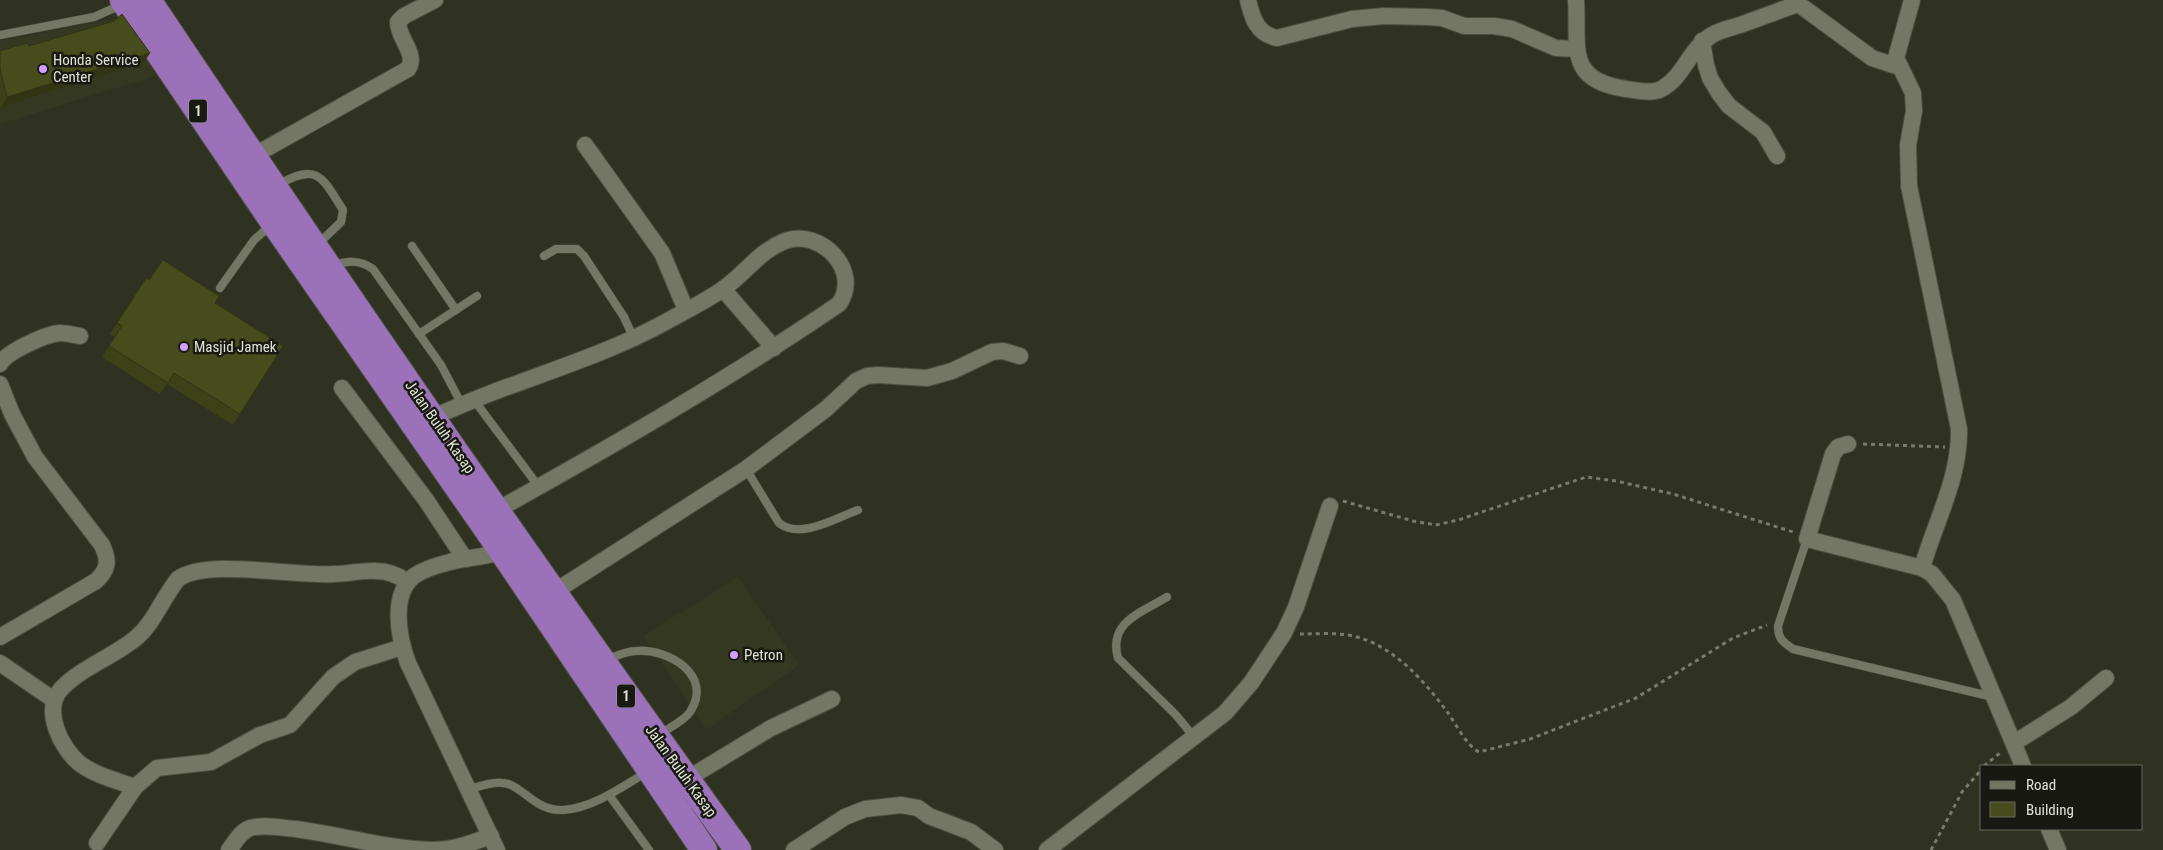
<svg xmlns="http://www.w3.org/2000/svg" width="2163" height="850" viewBox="0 0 2163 850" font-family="'Roboto Condensed',sans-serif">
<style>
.built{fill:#353820}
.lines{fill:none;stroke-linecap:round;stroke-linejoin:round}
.service-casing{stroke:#4c4e3f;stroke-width:9}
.minor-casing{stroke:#4c4e3f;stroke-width:18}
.trunk-casing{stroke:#4c4e3f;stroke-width:28}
.path{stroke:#787a6c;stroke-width:3;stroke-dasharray:4 4;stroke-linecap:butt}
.service{stroke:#747764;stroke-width:8}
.minor{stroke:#747764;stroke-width:16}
.trunk{stroke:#9b72ba;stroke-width:26}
.wall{fill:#3d4118}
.shaded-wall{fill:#323514}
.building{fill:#474c1c;stroke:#323514}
.poi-dot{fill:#d19dfe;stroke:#181911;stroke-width:2}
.labels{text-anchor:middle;stroke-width:5;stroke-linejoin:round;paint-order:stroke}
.shield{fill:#181911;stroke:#a4a69c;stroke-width:1}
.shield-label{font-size:14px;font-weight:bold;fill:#e0e2d7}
.poi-label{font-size:15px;fill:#e0e2d7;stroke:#181911;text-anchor:start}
.street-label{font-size:15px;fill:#e0e2d7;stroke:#181911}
</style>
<rect width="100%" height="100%" fill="#2f3221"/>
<g class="built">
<polygon points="119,18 158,75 0,124 0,41"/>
<polygon points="738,577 799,665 706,730 643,636"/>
</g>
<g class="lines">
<defs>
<g id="service">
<polyline points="0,35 94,17 121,5"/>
<path d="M278,185C318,162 322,177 343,210L341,222L318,244"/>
<polyline points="412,246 456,310"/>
<polyline points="544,256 556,249 577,249 584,256 624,317 634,339"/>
<path d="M333,266C348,260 360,260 373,269L441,365L462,405"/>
<polyline points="220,288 254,240 270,226"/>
<polyline points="419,334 477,296"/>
<polyline points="474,400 539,487"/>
<path d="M746,469L779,523C800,540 836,518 858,510"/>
<path d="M1807,539L1778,626C1778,639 1783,642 1793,649L1993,697"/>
<path d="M1167,597C1141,613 1108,622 1118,658L1176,715L1194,737"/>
<path d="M607,660C616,656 625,651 636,651C669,648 714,676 690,712C683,722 668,728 659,735"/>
<path d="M469,789C482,786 499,779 511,785C529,794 539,811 563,810C593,808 622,787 647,772"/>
<polyline points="609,795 649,850"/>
</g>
<g id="minor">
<path d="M1248,0C1252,18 1257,34 1277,38L1352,19L1384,16L1428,17L1442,18L1464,26H1494L1512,29L1556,48L1576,49"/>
<path d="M1576,0C1579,47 1565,80 1626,89C1637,90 1653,95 1663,88C1684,76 1690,48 1712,35C1720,30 1731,28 1740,25C1759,18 1778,11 1798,4"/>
<polyline points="1793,0 1872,58 1899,67"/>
<path d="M1912,0L1896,58L1913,93L1914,111L1908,145L1909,186L1959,429C1960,478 1935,522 1922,568"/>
<polyline points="1702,41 1706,65 1710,78 1719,93 1729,106 1763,132 1777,156"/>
<polyline points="585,145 662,253 686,310"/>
<path d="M253,156L408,69C418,54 398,39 398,22L404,16L435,0"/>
<polyline points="723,289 774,348"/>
<path d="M0,364C6,352 46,334 60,333C67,333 73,335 80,336"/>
<path d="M0,384L12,414L35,457L102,545C109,560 109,569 96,581L0,637"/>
<polyline points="342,388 426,500 465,559"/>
<path d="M433,417C460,406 486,394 513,385C564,366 613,350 660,325C681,313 703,303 723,289C745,274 759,251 785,241C821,228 862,271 839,304C729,379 614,445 497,510"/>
<polyline points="1848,444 1838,447 1833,454 1807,539 1922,568 1932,574 1953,600 2023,766"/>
<polyline points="554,592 746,469 826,409 856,381 867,376 878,375 927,378 952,371 992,352 1003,351 1020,356"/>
<polyline points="0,663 54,700"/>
<polyline points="2014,743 2071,707 2106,678"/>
<polyline points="687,779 771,728 832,699"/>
<path d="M135,787C118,781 94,775 79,763C61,748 42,710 61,689C82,667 113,657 136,638C154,623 163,597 178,579C206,558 295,577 334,574C348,574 362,570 376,571C388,571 398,575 408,582"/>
<polyline points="2049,829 2058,850"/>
<polyline points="97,843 135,787 157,768 211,762 260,735 290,725 333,677 355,662 402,647"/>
<path d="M229,850C235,842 240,832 250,828C263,824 282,828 296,829C341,835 387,849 432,850C454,850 471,843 491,836"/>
<path d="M497,850L408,663C399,639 390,595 414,576C424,569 438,565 450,562C467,557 485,558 502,551"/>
<polyline points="794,850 845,817 865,809 901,805 918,808 929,816 971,832 995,850"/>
<polyline points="1047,850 1225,713 1251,683 1284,633 1296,607 1330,506"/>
</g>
<g id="trunk">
<polyline points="123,0 274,223 502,551 704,850"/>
<path d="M148,0C340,287 535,571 738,850"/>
</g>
</defs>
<use href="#service" class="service-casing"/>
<use href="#minor" class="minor-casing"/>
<use href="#trunk" class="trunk-casing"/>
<g class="path">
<polyline points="1863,444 1945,447"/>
<polyline points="1343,501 1413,521 1436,525 1458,520 1586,477 1616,481 1673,494 1793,532"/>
<path d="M1300,634C1318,634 1339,632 1357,637C1395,647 1426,683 1448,713C1456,724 1466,745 1479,752L1530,739L1636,698L1733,638L1767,625"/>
<polyline points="1984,766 2001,752"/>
<polyline points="1931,850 1962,792 1982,769"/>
</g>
<use href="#service" class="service"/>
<use href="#minor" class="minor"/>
<use href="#trunk" class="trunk"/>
</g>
<g class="wall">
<polygon points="0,51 150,53 144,62 1,107 0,104"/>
<polygon points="163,260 215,303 240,414 233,425 167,384 160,394 102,357 115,337 110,334 146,278 149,280"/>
</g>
<polygon class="shaded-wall" points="150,53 144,62 1,107 7,97"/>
<g class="building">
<polygon points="122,14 150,53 7,97 0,69 0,51 27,43 29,46 114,21"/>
<polygon points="163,260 219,296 215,303 283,346 240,414 174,373 168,383 109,346 122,326 117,323 146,278 149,280"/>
</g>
<g class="poi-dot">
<circle cx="43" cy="69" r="5"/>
<circle cx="184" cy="347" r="5"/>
<circle cx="734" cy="655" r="5"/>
</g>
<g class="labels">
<g class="shield">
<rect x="189" y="99.5" width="18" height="23" rx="4"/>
<rect x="617" y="684.5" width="18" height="23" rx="4"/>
</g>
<g class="shield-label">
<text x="198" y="116">1</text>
<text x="626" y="701">1</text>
</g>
<g class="poi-label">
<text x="53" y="65">Honda Service<tspan x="53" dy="17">Center</tspan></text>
<text x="194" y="352">Masjid Jamek</text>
<text x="744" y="660">Petron</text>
</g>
<g class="street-label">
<text transform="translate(440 427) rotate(55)" y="5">Jalan Buluh Kasap</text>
<text transform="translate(681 771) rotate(54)" y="5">Jalan Buluh Kasap</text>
</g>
</g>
<rect x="1980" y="765" width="162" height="65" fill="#181911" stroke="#686960"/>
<rect x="1990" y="781" width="25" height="8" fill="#747764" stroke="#686960"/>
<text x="2026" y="790" font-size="15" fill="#e0e2d7">Road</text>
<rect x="1990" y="802" width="25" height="15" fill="#474c1c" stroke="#686960"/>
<text x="2026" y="815" font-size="15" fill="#e0e2d7">Building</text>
</svg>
